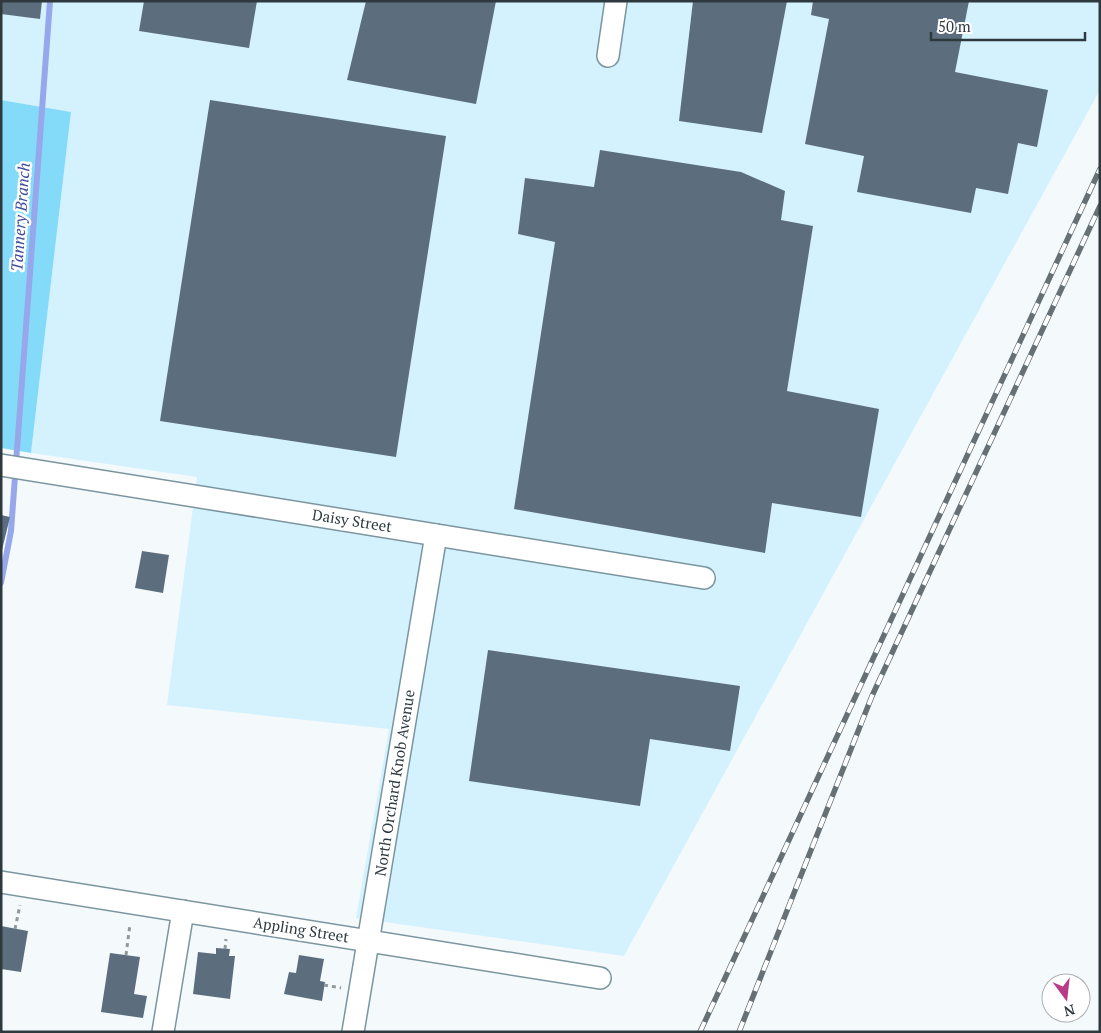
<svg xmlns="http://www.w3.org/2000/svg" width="1101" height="1033" viewBox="0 0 1101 1033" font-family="'PT Serif',serif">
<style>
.built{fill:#d4f2fe}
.green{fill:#84dbf9}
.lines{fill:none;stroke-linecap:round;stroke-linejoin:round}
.stream{stroke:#96a8eb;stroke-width:6}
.building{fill:#5c6e7e}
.minor-casing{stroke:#7b959f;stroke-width:24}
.path{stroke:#90989c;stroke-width:3;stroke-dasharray:4 4;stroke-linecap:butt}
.minor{stroke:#fff;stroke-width:21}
.rail-casing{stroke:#677175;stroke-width:5.5}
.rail{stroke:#fff;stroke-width:4;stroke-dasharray:11;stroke-linecap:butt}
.labels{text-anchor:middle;stroke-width:5;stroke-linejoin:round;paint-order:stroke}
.street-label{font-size:15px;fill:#2e393e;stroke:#fff}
.water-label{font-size:16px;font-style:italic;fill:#3d4c9b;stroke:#fff}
</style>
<rect width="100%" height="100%" fill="#f4fafc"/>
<polygon class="built" points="1,1 1100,1 1100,90 624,956 356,918 389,729 167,705 197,477 31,453 71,112 1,100"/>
<polygon class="green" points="1,100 71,112 31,453 1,448"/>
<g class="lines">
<polyline class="stream" points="1,583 11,531 50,1"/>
</g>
<g class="building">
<polygon points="1,1 42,1 40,19 1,14"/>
<polygon points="144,1 257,1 249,48 139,31"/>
<polygon points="366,1 496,1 476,104 347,80"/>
<polygon points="693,1 787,1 762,133 679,121"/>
<polygon points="813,1 969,1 955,72 1048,90 1037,147 1018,143 1008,194 976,188 971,213 857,192 864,156 805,144 829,19 811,15"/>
<polygon points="210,100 446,136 396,457 160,421"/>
<polygon points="600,150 741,172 785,191 781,220 813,226 787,391 879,409 861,517 772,503 765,553 514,509 555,242 518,234 525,178 594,187"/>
<polygon points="1,515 10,517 2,550 1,550"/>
<polygon points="142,551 169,555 163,593 135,588"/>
<polygon points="488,650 740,686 730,751 650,739 640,806 469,781"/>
<polygon points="1,926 28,931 21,972 1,969"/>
<polygon points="216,948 230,949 229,956 235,956 230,999 193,994 198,952 216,954"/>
<polygon points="110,953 140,957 134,994 147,996 143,1018 101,1012"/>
<polygon points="299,955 324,959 320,981 325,982 322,1001 284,994 289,972 296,973"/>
</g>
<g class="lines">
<defs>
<g id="minor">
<polyline points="608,56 616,1"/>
<polyline points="1,465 704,578"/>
<polyline points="1,882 600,978"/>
<polyline points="163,1032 183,911"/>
<polyline points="353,1032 436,535"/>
</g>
</defs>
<use href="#minor" class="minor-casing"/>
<g class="path">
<polyline points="15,929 20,905"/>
<polyline points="225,949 226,939"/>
<polyline points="126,955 130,924"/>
<polyline points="324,985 341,988"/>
</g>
<use href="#minor" class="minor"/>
<defs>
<g id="rail">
<polyline points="700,1032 1100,169"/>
<polyline points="739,1032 872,696 1100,206"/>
</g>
</defs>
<use href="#rail" class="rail-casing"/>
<use href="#rail" class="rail"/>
</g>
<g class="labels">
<g class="street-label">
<text transform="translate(352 521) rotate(9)" y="5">Daisy Street</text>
<text transform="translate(395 783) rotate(-81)" y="5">North Orchard Knob Avenue</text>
<text transform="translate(301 930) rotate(9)" y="5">Appling Street</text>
</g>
<g class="water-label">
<text transform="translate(20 217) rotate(-86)" y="6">Tannery Branch</text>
</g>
</g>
<rect width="1101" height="1033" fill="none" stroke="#2e393e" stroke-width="5"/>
<g transform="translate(1066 998) rotate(165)"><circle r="24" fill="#ffffff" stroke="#abb0b2"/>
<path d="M0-4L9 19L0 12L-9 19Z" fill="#b83b8a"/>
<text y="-8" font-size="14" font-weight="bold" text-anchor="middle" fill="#2e393e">N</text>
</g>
<path d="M931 32v8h154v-8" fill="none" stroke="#2e393e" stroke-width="2.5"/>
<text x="938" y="32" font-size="15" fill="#2e393e" stroke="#ffffff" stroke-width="4" paint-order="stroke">50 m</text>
</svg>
